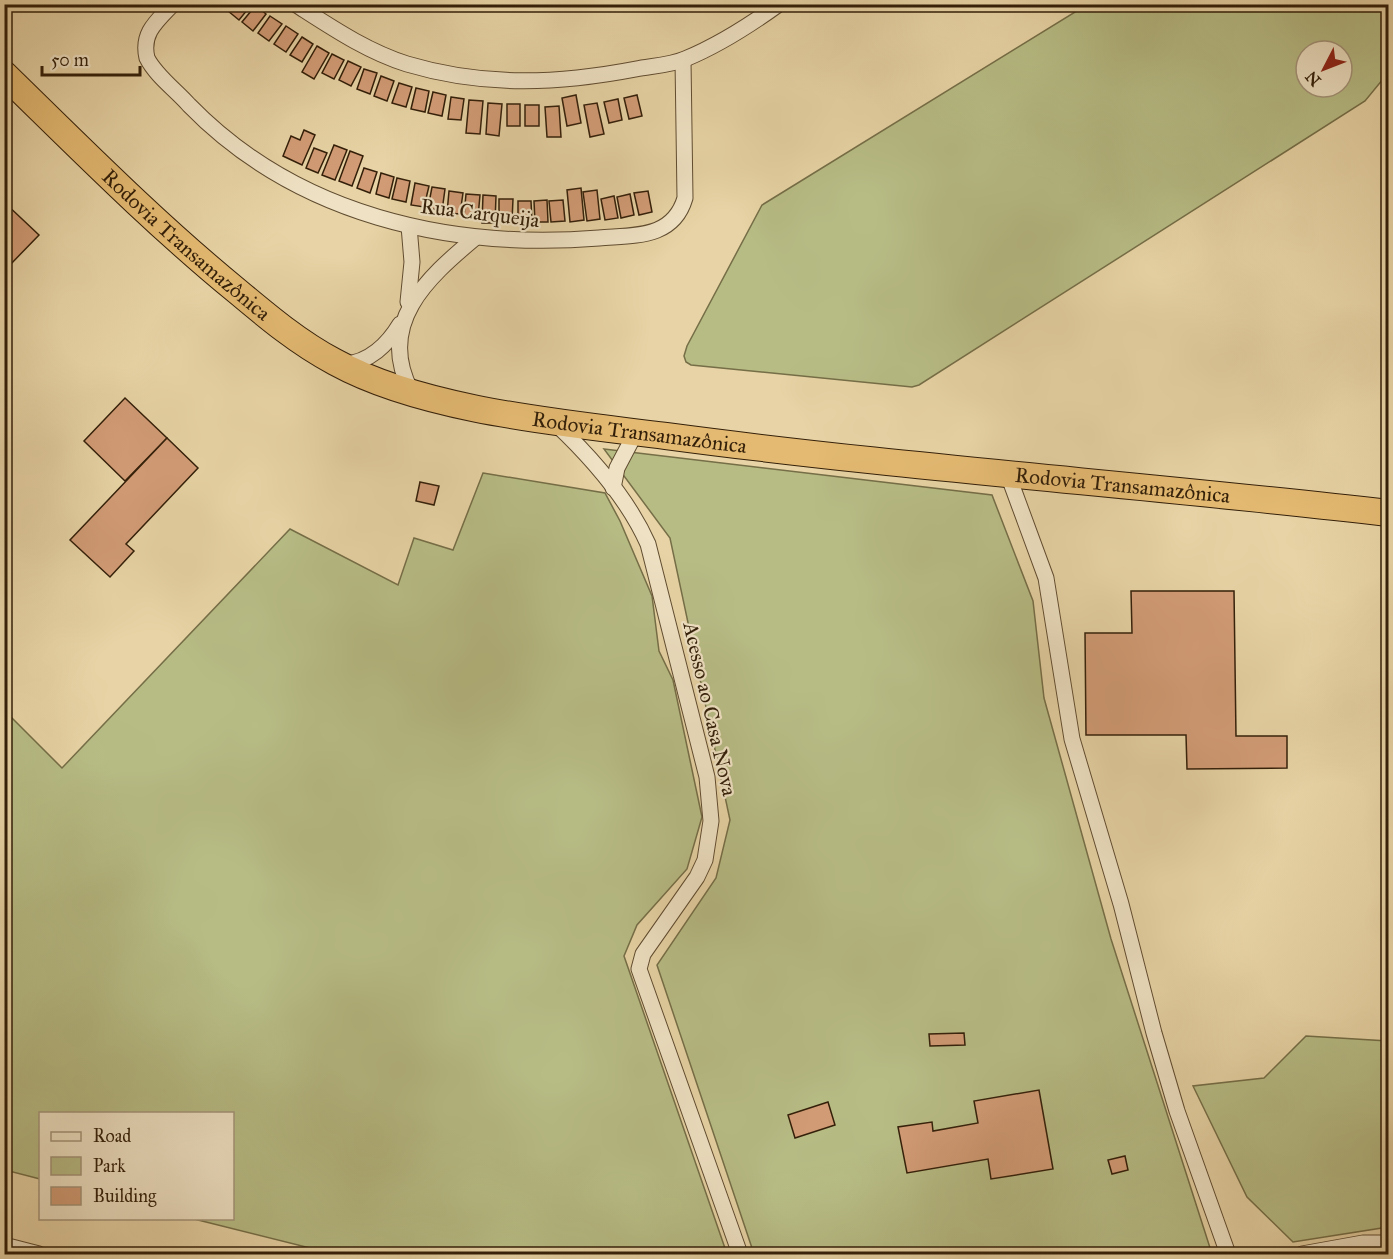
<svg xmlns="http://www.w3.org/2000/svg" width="1393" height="1259" viewBox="0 0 1393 1259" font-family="'IM FELL Great Primer',serif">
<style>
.green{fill:#b7bc85;stroke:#756e47;stroke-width:1.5;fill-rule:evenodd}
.building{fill:#d29c76;stroke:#331f09;stroke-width:1.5}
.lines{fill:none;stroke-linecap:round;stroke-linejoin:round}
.minor-casing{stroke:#604c30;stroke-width:17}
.trunk-casing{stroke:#331f09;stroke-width:28}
.minor{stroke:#efe2c4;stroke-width:15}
.trunk{stroke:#e4ba72;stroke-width:26}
.labels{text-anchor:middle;stroke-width:4.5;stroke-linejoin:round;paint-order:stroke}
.street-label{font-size:21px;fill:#331f09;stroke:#efe2c4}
</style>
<rect width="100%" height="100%" fill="#e7d3a5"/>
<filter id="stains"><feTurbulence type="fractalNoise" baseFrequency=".00333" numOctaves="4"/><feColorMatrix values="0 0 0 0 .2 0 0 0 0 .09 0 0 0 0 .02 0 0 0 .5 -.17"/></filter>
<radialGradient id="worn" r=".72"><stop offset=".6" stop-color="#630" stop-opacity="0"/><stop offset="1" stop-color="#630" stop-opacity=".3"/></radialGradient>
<g class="green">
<path d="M1088,4L1388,5V73L1365,101L919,385L912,387L691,365L686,362L684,356L687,346L762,205ZM1306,51H1342V87H1306Z"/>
<polygon points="604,449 992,495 1033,601 1044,698 1111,939 1212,1254 754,1254 657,965 716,878 730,820 670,538"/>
<polygon points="483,473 605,493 620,521 652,596 659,651 673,680 702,817 687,869 637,925 624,956 727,1254 334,1254 194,1219 232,1218 232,1114 40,1114 40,1179 5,1170 5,711 62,768 290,529 398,585 414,538 453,550"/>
<polygon points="1306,1036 1388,1041 1388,1227 1293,1242 1247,1197 1193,1086 1264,1078"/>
</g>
<g class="building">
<polygon points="234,4 252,4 239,20 228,11"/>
<polygon points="256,5 266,14 253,31 242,22"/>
<polygon points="270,16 282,24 269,41 258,33"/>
<polygon points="286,26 298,34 286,52 274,44"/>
<polygon points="302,37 313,44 302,62 290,55"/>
<polygon points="317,46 329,53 314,79 302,72"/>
<polygon points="332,54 344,60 334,79 322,73"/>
<polygon points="348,61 361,67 351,86 339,80"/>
<polygon points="364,69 377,73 370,94 357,89"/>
<polygon points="381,76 394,81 387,101 374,96"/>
<polygon points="399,83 412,87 406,107 392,103"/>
<polygon points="416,88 429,91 425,112 411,109"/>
<polygon points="433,92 446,95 442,116 428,113"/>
<polygon points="576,95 581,123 567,126 562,98"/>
<polygon points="637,95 642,116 629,119 624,98"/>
<polygon points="451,97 464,99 461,120 448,119"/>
<polygon points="618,99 622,120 609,123 604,102"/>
<polygon points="469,100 483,101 480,134 466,133"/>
<polygon points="488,103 502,104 499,136 486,134"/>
<polygon points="597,103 604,134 590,137 584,105"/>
<rect x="507" y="104" width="13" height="22"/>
<rect x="525" y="105" width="14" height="21"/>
<polygon points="559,106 561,137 547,137 545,107"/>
<polygon points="304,130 315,135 302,165 283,156 291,136 300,140"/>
<polygon points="334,145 347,150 335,180 322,175"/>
<polygon points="314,148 327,153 318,173 306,168"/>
<polygon points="350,151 363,156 352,186 339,181"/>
<polygon points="364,168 377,172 370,193 357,188"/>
<polygon points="381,173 394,177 389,198 376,194"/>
<polygon points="397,178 410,181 406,202 392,199"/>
<polygon points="415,183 429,186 424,207 411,205"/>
<polygon points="432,187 445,189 442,211 428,208"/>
<polygon points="581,188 584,220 570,222 567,190"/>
<polygon points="597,190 600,219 587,221 583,192"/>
<polygon points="449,191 463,193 460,214 447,213"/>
<polygon points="648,191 652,212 639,215 634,193"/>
<polygon points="466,194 480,195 478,217 464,216"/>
<polygon points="630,194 634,215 621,218 617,197"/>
<polygon points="483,195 496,196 495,223 482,223"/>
<polygon points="614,196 618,218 605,220 601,199"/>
<polygon points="499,199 513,199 512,221 499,221"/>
<polygon points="547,200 548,222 535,222 534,201"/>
<polygon points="563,200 565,221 551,222 549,201"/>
<polygon points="518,201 531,201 532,222 518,222"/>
<polygon points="4,202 39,235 7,268 4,266"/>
<polygon points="125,398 167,438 125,481 84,441"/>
<polygon points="167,438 198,468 126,544 134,551 110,577 70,540"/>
<polygon points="420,482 439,486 434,505 416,501"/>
<polygon points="1131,591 1234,591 1236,736 1287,736 1287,768 1187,769 1186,735 1086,735 1085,633 1132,633"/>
<polygon points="964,1033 965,1045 930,1046 929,1034"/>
<polygon points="1039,1090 1053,1169 991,1179 988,1159 907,1173 898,1127 932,1122 933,1131 978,1123 974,1101"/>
<polygon points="828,1102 835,1125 795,1138 788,1115"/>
<polygon points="1125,1156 1128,1170 1112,1174 1108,1160"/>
</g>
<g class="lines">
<defs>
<g id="minor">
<path d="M173,4C157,21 141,33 147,58C156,76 176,90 189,105C296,215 449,250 599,238C634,235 673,239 685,198L683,60"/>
<path d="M295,4C331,27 366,51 407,64C484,87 558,84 636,69C652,66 671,65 685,59C719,45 750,25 779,4"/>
<polyline points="408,302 412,262 409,226"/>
<path d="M344,364C369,363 388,344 400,324"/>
<path d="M411,391C376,324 427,278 475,238"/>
<path d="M556,424C592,458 628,499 648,544L707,777L711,821L705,860L697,877L643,954L639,969L740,1254"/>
<polyline points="1007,472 1046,578 1072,739 1121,904 1154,1033 1177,1111 1228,1254"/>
<polyline points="613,488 617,468 636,432"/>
<polyline points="4,1245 39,1254"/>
<polyline points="1302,1254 1363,1243 1388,1243"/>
</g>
<g id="trunk">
<path id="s1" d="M4,74C80,148 155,224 237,291C268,317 299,343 335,362C424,411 565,423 666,436C906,468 1148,485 1388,513"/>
</g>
</defs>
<use href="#minor" class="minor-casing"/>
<use href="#trunk" class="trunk-casing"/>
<use href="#minor" class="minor"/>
<use href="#trunk" class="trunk"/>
</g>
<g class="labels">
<g class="street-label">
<text transform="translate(480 213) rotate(7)" y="7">Rua Carqueija</text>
<text dy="7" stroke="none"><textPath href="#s1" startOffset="250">Rodovia Transamazônica</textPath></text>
<text dy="7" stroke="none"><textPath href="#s1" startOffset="754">Rodovia Transamazônica</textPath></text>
<text dy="7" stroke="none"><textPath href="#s1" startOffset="1240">Rodovia Transamazônica</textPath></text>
<text transform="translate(710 709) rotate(77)" y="7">Acesso ao Casa Nova</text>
</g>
</g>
<rect width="1393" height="1259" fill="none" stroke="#e7d3a5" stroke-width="24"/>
<rect x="6" y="6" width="1381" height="1247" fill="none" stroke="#331f09" stroke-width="3"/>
<rect x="12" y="12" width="1369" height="1235" fill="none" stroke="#331f09" stroke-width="1.5"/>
<rect x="39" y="1112" width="195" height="108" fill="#efe2c4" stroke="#a49479" stroke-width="1.5"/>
<rect x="51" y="1132" width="30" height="9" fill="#efe2c4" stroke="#a49479" stroke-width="1.5"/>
<text x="93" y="1142" font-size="18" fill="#331f09">Road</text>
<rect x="51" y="1157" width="30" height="18" fill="#b7bc85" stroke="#a49479" stroke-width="1.5"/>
<text x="93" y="1172" font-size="18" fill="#331f09">Park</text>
<rect x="51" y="1187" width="30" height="18" fill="#d29c76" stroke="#a49479" stroke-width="1.5"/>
<text x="93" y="1202" font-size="18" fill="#331f09">Building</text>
<g transform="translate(1324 69) rotate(228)"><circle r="28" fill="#efe2c4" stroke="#a49479" stroke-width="1.5"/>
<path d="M0-4.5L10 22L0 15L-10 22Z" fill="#8f2418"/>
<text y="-9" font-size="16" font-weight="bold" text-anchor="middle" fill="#331f09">N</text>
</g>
<path d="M42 66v9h98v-9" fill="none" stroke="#331f09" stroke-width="3"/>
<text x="51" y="66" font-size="18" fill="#331f09" stroke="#efe2c4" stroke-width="4.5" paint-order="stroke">50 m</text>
<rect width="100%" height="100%" filter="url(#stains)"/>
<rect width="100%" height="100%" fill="url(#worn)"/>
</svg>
